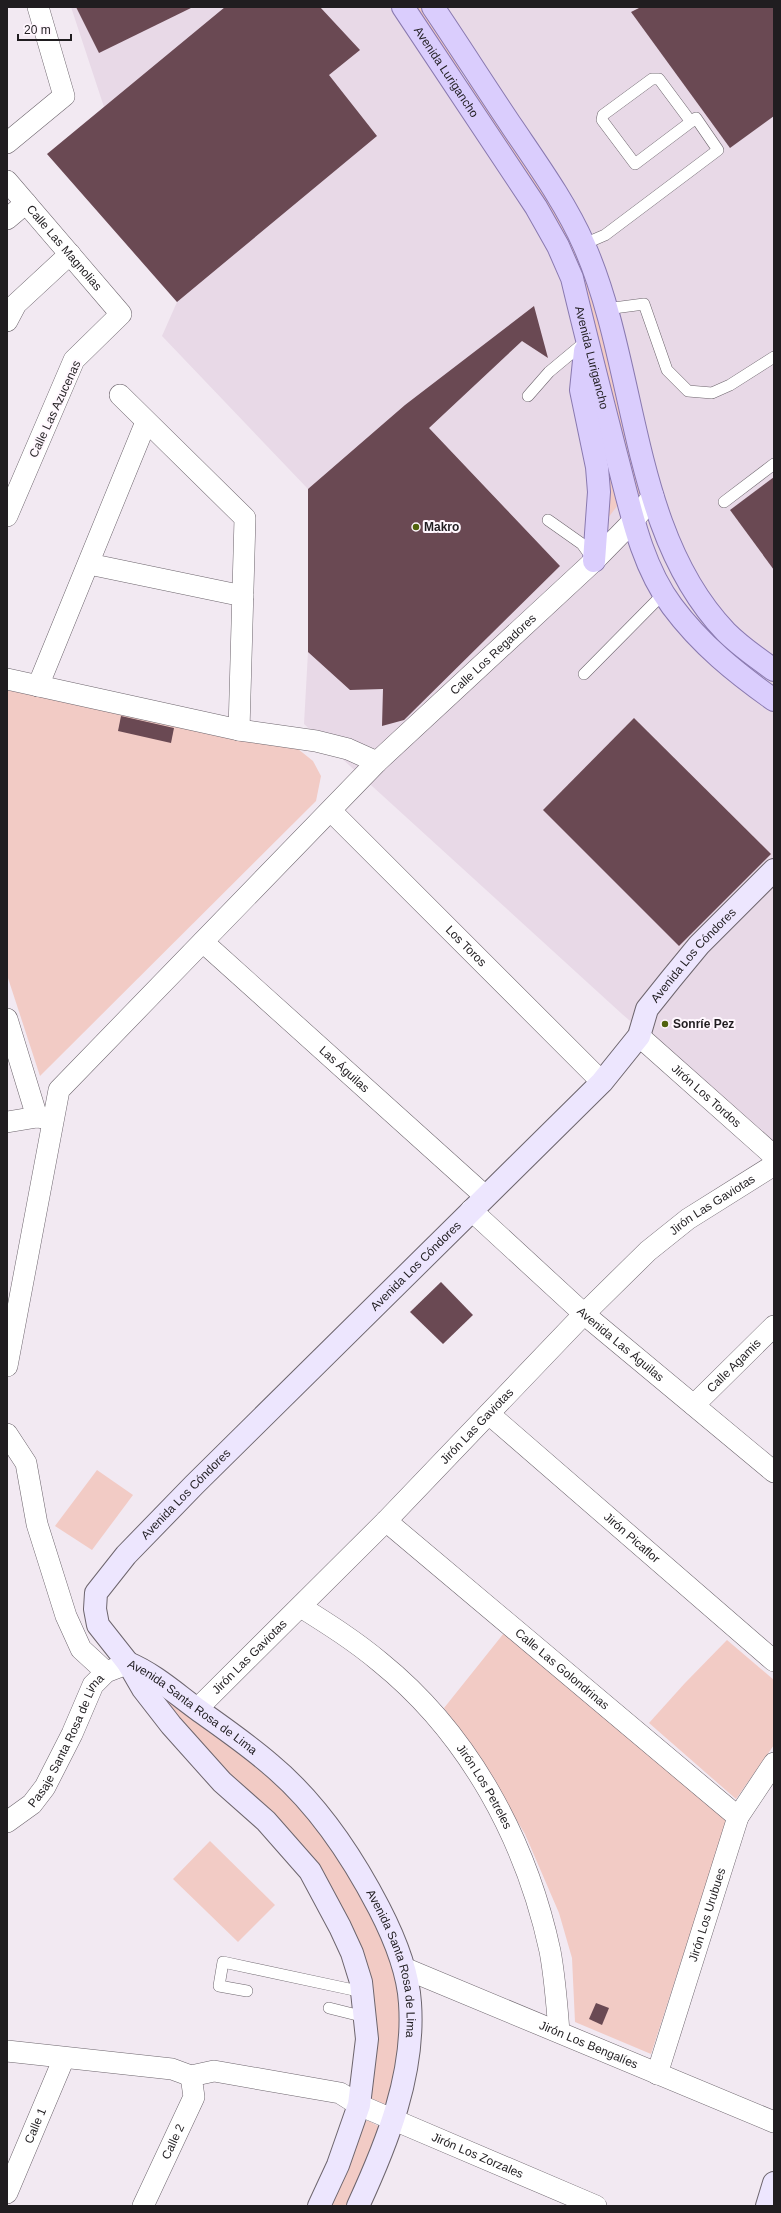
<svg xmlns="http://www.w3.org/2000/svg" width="781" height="2213" viewBox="0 0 781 2213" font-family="Helvetica,sans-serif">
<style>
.built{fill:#e8d9e7}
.green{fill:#f2cbc5}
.building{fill:#6a4953}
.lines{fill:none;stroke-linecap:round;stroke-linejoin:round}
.service-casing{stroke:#6d656d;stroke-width:12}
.minor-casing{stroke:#6d656d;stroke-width:22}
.secondary-casing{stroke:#6d656d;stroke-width:24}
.primary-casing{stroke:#8979af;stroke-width:24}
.service{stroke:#fff;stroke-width:11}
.minor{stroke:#fff;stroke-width:21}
.secondary{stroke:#ede6fe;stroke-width:22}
.primary{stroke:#dacdfd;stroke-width:22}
.poi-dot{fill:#51630d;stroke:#fff7fe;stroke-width:1.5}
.labels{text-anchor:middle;stroke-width:4;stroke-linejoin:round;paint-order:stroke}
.street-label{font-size:12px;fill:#201d20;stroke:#fff7fe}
.poi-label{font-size:12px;font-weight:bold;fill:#201d20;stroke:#fff7fe;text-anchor:start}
</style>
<rect width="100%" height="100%" fill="#f2e9f2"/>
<polygon class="built" points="71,7 774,7 774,1145 622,1014 304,724 308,652 308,489 162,336 177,302 47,154 104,107"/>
<g class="green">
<polygon points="411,7 422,7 463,69 456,73"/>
<polygon points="472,81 556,205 593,296 643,492 635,497 584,295 463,86"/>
<polygon points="597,403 620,502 608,518"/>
<polygon points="7,690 293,745 313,761 321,776 316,801 40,1076 7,975"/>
<polygon points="97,1470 133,1495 92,1550 55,1526"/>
<polygon points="508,1628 729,1815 651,2054 575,2022 572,1958 559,1913 525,1834 468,1741 444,1708"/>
<polygon points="727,1640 774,1680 774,1745 736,1799 649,1723 685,1683"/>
<polygon points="146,1681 246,1754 294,1798 361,1887 397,1973 402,2033 388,2103 384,2104 368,2097 351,1928 189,1741"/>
<polygon points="210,1841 275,1905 238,1942 173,1879"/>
<polygon points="364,2121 369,2121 382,2128 348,2206 324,2206"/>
</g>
<g class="building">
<polygon points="76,7 193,7 99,53"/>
<polygon points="225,7 320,7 360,50 329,75 377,136 177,302 47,154"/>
<polygon points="641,7 774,7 774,116 730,148 631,12"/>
<polygon points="534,306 548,358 522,341 429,428 560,566 404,720 382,726 383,689 350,690 308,652 308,489 405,405"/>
<polygon points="774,477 774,570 730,510"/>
<polygon points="121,716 174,728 171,743 118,731"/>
<polygon points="634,718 771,854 679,946 543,810"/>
<polygon points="441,1282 473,1315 443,1344 410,1312"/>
<polygon points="596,2003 609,2008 602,2025 589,2019"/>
</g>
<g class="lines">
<defs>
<g id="service">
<polyline points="584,244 605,235 718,150 696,118 635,164 602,120 603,115 652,79 659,79 691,122"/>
<polyline points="606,309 644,304 667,370 688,391 712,393 730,385 774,357"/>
<polyline points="528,396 549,372 585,342"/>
<polyline points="724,502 774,464"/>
<polyline points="548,520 582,544 592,558"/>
<polyline points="584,674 664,593"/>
<polyline points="247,1991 219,1986 223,1962 363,1992"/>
<polyline points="329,2008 365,2017"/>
</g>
<g id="minor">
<polyline points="7,143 64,96 38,7"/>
<path id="s1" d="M7,181L121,314L74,360L7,516"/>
<polyline points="7,219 26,203"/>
<polyline points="7,321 16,304 70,254"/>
<polyline points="120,395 245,518 239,730"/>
<polyline points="89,564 243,596"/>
<polyline points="7,679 239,730 316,741 348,749 377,762"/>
<polyline points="38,686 146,422"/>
<path id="s2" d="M331,811L602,1082"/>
<path id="s3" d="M203,942L485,1196"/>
<polyline points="7,1019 37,1117"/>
<path id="s4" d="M639,1036L774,1156"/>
<polyline points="7,1122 37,1117 49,1119"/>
<path id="s5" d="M471,1210L584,1314L774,1472"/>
<path id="s6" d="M7,1366L59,1090L377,762L594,561L634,520L653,496"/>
<path id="s7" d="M694,1405L774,1326"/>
<path id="s8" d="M489,1414L774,1661"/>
<polyline points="7,1434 26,1463 37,1524 66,1616 81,1649 106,1672"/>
<path id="s9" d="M386,1521L738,1817"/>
<path id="s10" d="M301,1607C328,1624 355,1641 380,1662C469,1734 526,1840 550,1951C555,1978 557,2005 559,2032"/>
<path id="s11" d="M197,1709L386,1521L584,1314L648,1251L688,1219L774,1165"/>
<path id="s12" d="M7,1822L32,1804L45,1787L72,1734L93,1685L106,1672L119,1667"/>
<path id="s13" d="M404,1968L774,2122"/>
<path id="s14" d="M7,2051L172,2069L191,2076L214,2071L340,2093L359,2105L596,2206"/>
<path id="s15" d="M657,2074L738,1817L774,1763"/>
<path id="s16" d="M7,2193L64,2058"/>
<path id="s17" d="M143,2206L194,2097L191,2076"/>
</g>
<g id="secondary">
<path id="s18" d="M128,1663C154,1674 174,1692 197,1709C222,1727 247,1744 270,1764C317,1803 351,1854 379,1908C394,1937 408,1970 410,2003C415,2074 387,2143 358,2206"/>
<path id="s19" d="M319,2206L338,2165L359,2105L367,2039L361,1982L352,1953L340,1927L310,1871L266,1821L222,1782L171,1725L143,1689L128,1663L98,1625L95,1609L96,1593L126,1555L194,1485L602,1082L639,1036L647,1009L671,979L699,945L774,870"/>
<polyline points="767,2206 774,2183"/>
</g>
<g id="primary">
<path id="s20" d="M403,7L536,207L558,246L572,278C586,337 601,395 616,454C630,506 640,563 672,606C701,645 736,673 774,700"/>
<path d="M433,7C460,47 486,88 513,128C538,165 566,204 584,245C638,367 630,532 726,632C741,647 757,658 774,670"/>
<polyline points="585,351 581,390 597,467 599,492 594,561"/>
</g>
</defs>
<use href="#service" class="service-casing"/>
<use href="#minor" class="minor-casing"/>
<use href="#secondary" class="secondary-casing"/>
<use href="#primary" class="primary-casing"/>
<use href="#service" class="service"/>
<use href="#minor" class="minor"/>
<use href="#secondary" class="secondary"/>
<use href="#primary" class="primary"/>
</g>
<g class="poi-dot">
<circle cx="416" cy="527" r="4"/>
<circle cx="665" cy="1024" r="4"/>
</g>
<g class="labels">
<g class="street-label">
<text dy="4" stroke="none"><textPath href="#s20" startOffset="78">Avenida Lurigancho</textPath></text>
<text dy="4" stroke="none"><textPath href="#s1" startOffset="88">Calle Las Magnolias</textPath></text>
<text dy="4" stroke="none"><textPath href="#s20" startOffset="402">Avenida Lurigancho</textPath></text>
<text transform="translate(55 409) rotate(-65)" y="4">Calle Las Azucenas</text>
<text dy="4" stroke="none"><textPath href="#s6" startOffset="896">Calle Los Regadores</textPath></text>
<text dy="4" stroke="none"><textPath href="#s2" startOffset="191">Los Toros</textPath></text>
<text dy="4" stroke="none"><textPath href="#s19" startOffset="1591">Avenida Los Cóndores</textPath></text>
<text dy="4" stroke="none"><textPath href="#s3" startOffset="190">Las Águilas</textPath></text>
<text dy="4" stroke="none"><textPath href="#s4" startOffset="90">Jirón Los Tordos</textPath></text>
<text dy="4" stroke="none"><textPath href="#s11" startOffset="722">Jirón Las Gaviotas</textPath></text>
<text dy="4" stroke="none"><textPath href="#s19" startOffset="1171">Avenida Los Cóndores</textPath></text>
<text dy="4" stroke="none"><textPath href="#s5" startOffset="201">Avenida Las Águilas</textPath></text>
<text dy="4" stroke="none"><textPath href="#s7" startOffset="56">Calle Agamis</textPath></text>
<text dy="4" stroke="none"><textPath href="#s11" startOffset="398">Jirón Las Gaviotas</textPath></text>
<text dy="4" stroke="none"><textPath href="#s19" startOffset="847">Avenida Los Cóndores</textPath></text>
<text dy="4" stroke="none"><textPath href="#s8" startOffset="189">Jirón Picaflor</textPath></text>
<text dy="4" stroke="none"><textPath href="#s11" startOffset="74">Jirón Las Gaviotas</textPath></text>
<text dy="4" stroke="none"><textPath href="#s9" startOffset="230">Calle Las Golondrinas</textPath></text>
<text dy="4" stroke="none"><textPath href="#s18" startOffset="78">Avenida Santa Rosa de Lima</textPath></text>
<text dy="4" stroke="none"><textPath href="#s12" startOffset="103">Pasaje Santa Rosa de Lima</textPath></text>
<text dy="4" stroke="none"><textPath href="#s10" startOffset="260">Jirón Los Petreles</textPath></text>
<text dy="4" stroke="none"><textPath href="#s15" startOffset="167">Jirón Los Urubues</textPath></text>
<text dy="4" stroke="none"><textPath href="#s18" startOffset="414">Avenida Santa Rosa de Lima</textPath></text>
<text dy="4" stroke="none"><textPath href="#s13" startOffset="200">Jirón Los Bengalíes</textPath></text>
<text dy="4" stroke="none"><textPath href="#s16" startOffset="73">Calle 1</textPath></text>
<text dy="4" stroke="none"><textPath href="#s17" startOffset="71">Calle 2</textPath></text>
<text dy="4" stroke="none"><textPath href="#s14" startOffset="489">Jirón Los Zorzales</textPath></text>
</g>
<g class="poi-label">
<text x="424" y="531">Makro</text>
<text x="673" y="1028">Sonríe Pez</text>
</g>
</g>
<rect width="781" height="2213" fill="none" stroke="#201d20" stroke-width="16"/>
<path d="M18 34v6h53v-6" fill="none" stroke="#201d20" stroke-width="2"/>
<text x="24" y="34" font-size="12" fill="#201d20" stroke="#fff7fe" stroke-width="3" paint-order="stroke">20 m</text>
</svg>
